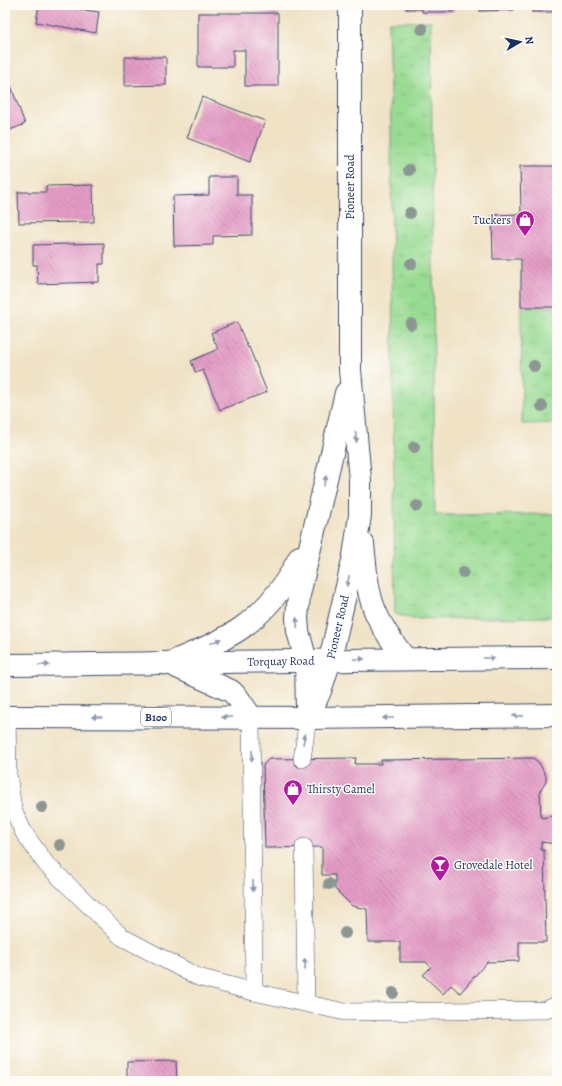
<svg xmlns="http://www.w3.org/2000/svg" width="562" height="1086" viewBox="0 0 562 1086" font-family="Alegreya,serif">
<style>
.grass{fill:url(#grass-tufts);stroke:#5a8578}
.building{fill:url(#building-back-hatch)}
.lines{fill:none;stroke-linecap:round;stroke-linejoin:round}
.service-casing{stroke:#3b4a6d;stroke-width:18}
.secondary-casing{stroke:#3b4a6d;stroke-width:24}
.primary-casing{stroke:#3b4a6d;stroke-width:24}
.service{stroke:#fff;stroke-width:17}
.secondary{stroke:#fff;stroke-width:22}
.primary{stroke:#fff;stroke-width:22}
.tree{fill:#8c9794}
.oneway{fill:#8d97ae}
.labels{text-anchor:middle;stroke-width:3;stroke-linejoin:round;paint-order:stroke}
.shield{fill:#fdfcf7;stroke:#5f6c8c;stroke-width:1}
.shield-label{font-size:11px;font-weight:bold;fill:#1b2f5e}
.street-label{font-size:12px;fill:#1b2f5e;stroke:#fdfcf7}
.poi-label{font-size:12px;fill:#1b2f5e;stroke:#fdfcf7;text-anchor:start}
</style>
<defs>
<pattern id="grass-tufts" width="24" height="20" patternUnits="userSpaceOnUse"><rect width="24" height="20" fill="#99db93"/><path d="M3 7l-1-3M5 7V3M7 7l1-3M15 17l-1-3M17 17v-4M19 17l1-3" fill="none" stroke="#83bc81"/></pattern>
<pattern id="building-back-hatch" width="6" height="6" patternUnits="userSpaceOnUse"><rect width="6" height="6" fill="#e59cc6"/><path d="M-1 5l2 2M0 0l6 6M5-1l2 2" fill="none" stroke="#b980a4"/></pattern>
</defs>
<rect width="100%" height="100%" fill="#fdfcf7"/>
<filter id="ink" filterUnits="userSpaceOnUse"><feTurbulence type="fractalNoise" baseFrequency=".025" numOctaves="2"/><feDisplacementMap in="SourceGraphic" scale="8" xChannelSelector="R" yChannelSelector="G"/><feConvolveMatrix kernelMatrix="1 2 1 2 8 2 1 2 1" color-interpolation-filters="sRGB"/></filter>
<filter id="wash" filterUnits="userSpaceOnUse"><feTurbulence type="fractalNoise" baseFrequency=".012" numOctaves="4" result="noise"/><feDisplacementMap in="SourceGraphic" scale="16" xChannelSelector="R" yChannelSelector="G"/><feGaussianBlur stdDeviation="0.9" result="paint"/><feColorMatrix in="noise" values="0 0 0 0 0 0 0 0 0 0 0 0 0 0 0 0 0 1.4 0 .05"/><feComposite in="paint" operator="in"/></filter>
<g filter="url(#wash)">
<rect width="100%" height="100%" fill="#f0e2c5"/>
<g class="grass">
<polygon points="431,21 435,515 557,514 557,617 413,619 395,614 391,127 388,22"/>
<polygon points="521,307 557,307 557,423 522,424"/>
</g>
<g id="blocks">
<g class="building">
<polygon points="39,5 79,5 78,9 99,12 96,33 36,22"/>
<polygon points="406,5 454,5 454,12 422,12 422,9 406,9"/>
<polygon points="480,5 514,5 514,10 480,11"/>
<rect x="532" y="5" width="25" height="7"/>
<polygon points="198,13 278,13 278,86 245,86 245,50 233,50 233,67 198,67"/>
<polygon points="125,57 166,57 166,85 125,86"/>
<polygon points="5,70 25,124 5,132"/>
<polygon points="202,97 265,121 250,162 187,138"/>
<polygon points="520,166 557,166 557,307 521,307 521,259 493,259 492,215 521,214"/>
<polygon points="209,177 237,177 237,195 252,195 252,235 213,236 213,245 174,246 173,196 209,195"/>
<polygon points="93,185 94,222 19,223 18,192 46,192 46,186"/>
<polygon points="104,243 104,264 99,264 99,282 38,284 37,265 33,265 33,245"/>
<polygon points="237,322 248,348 249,347 267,392 220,410 203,370 196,373 191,361 218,349 211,333"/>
<polygon points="356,758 355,764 381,764 381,760 533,758 539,763 546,776 546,782 540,791 541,818 557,815 557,844 541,842 541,850 544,850 546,942 519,942 519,961 487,962 460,993 451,985 443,994 423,975 431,967 426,962 400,962 400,942 368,942 367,909 352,906 335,889 335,875 322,875 322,847 265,848 263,765 269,759"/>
<polygon points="176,1061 177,1081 127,1081 127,1062"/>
</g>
</g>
</g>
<g filter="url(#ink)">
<use href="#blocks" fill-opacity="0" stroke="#3b4a6d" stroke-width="1"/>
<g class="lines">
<defs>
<g id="service">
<polyline points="7,717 8,774 13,809 24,833 46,864 122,937 192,974 198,977 254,992 345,1012 546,1010 557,1005"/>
<polyline points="251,717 254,992"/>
<polyline points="302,759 308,718"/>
<polyline points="304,847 306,1003"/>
</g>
<g id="secondary">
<path d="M363,544C368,597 370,615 405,658"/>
<path d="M168,664C192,653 218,644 240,629C266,611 286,585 300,557"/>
<polyline points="307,711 306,661 298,631 297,618 299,595 346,393"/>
<path id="s1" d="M308,718L320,691L330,660L354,556L360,515V480L350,370V5"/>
</g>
<g id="primary">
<path id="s2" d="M5,665C189,664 373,658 557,658"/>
<polyline points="177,667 231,691 238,698 251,717"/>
<polyline points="5,717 308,718 557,715"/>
</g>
</defs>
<use href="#service" class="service-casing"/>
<use href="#secondary" class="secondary-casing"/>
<use href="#primary" class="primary-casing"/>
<use href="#service" class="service"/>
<use href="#secondary" class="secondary"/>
<use href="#primary" class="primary"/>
</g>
<g class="tree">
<circle cx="422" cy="29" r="6"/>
<circle cx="409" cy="170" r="6"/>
<circle cx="410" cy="213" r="6"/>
<circle cx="411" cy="264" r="6"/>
<circle cx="411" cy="324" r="6"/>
<circle cx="534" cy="366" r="6"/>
<circle cx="542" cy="406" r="6"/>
<circle cx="414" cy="447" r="6"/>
<circle cx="417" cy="506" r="6"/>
<circle cx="463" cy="572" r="6"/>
<circle cx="42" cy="807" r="6"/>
<circle cx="60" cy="845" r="6"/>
<circle cx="329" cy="884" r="6"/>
<circle cx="345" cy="933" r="6"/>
<circle cx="393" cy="993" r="6"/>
</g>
<defs><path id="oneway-solid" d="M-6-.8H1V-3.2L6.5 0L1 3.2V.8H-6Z"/></defs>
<g class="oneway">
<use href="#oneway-solid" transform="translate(356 437) rotate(85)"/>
<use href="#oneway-solid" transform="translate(325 481) rotate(-77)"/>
<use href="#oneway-solid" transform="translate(348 581) rotate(102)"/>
<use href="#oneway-solid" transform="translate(297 623) rotate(-95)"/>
<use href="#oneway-solid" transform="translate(216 641) rotate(-25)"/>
<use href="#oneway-solid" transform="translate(489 658)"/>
<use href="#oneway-solid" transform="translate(359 659) rotate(-2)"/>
<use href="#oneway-solid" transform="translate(44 665) rotate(-1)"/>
<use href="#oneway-solid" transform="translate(518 716) rotate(179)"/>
<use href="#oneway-solid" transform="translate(97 717) rotate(-180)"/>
<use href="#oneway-solid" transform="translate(227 717) rotate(-180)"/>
<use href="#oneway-solid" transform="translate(388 718) rotate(180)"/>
<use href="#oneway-solid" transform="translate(304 739) rotate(-81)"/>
<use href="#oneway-solid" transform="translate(252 756) rotate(89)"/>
<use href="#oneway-solid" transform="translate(253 886) rotate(90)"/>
<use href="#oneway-solid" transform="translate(305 964) rotate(-91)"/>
</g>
</g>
<defs>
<symbol id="shop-pin" viewBox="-11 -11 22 30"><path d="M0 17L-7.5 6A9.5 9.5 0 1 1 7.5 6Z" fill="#b5179e" stroke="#fdfcf7"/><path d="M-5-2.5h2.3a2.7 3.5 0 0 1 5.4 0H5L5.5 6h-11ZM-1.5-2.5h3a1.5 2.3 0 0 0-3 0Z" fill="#fff"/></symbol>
<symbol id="bar-pin" viewBox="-11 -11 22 30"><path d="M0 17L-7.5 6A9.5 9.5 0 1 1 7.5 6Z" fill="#b5179e" stroke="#fdfcf7"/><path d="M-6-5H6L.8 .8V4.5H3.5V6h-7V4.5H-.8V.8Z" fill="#fff"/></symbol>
</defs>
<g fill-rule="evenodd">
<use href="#shop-pin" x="514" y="209" width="22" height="30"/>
<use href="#shop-pin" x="282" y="778" width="22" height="30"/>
<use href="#bar-pin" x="429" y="854" width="22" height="30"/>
</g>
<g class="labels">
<rect class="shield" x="141" y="708" width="30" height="18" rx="3"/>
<g class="shield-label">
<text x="156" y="721">B100</text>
</g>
<g class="street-label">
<text transform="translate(350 187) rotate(-90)" y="4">Pioneer Road</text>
<text dy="4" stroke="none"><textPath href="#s1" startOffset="96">Pioneer Road</textPath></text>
<text dy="4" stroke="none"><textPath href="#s2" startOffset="276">Torquay Road</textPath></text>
</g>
<g class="poi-label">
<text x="511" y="224" text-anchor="end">Tuckers</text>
<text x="307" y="793">Thirsty Camel</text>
<text x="454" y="869">Grovedale Hotel</text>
</g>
</g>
<rect width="562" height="1086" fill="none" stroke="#fdfcf7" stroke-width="20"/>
<g transform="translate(520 42) rotate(81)" stroke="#fdfcf7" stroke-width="3" paint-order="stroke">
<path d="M0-3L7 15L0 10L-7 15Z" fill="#1b2f5e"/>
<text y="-6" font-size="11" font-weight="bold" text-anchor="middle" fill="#1b2f5e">N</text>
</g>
</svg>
